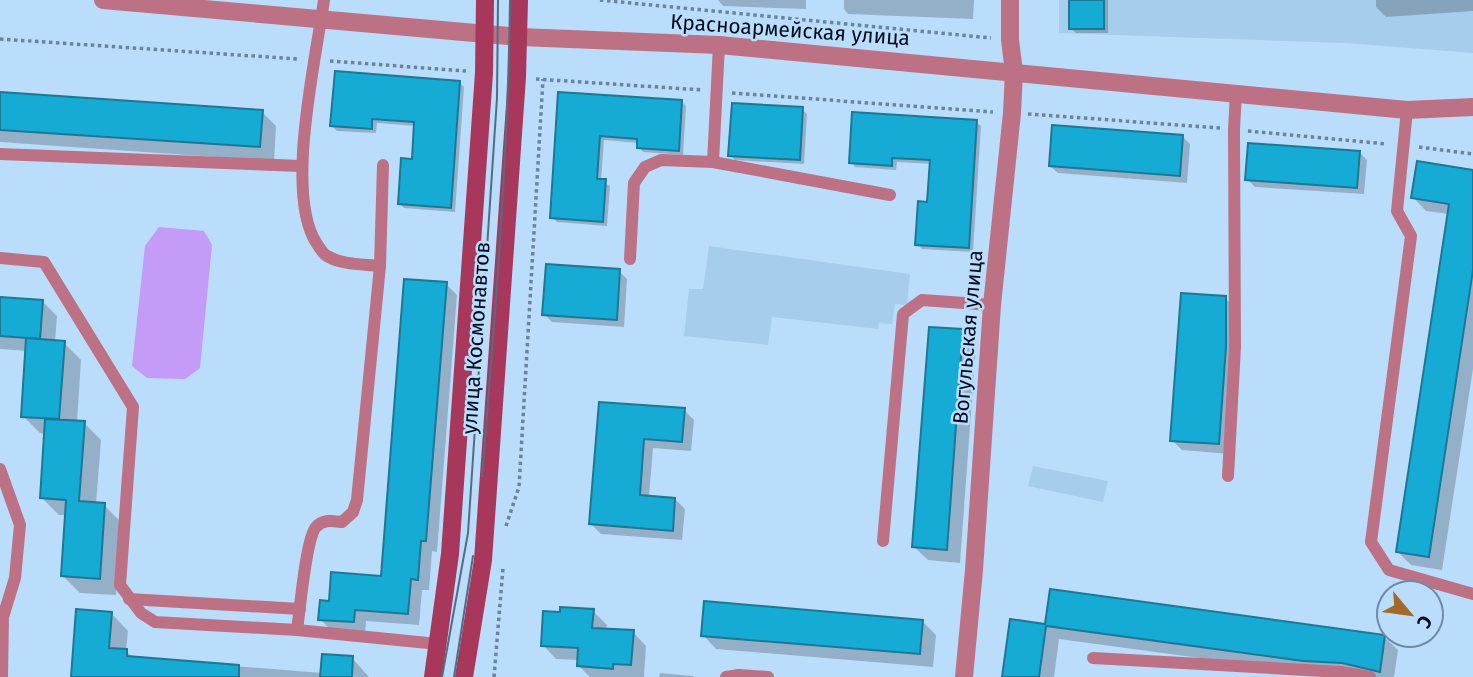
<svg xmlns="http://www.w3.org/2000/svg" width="1473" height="677" viewBox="0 0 1473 677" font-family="'Fira Sans',sans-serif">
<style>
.built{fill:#a7cdec}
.green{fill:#c59bf8}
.shadow{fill:#0003}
.building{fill:#16abd5;stroke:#1c7895;stroke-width:2}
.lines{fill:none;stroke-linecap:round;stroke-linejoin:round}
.path{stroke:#6a849c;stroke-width:3.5;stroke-dasharray:3.5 3.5;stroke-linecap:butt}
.service{stroke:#bd7184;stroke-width:12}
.minor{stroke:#bd7184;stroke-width:18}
.tertiary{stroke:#bd7184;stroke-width:18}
.secondary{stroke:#a7385c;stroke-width:18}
.tram{stroke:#556c83;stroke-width:2}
.labels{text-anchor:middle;stroke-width:5;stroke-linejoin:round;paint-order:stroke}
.street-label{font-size:21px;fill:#000d1e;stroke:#baddfb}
</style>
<rect width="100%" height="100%" fill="#baddfb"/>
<g class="built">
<polygon points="1059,0 1473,0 1473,53 1345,43 1059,33"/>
<polygon points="709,246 910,274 907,305 895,304 892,324 879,323 878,329 772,317 768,345 684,336 689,289 703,289"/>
<polygon points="1033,466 1108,481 1103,502 1028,486"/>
</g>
<polygon class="green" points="159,227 204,231 212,245 200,368 185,379 147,378 132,366 145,246"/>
<g class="shadow">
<polygon points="718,0 806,0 806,9 723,6"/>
<polygon points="844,0 974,0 973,19 848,14 844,9"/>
<polygon points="1070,0 1108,0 1108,33 1076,33 1071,28"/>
<polygon points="1376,0 1473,0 1473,11 1386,17 1376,7"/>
<polygon points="459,82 464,87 455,212 404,208 399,203 413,161 416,126 377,123 376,133 337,131 332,126"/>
<polygon points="560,93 681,101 686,106 683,155 643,152 639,147 639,143 604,140 601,181 610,186 607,226 557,222 552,217"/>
<polygon points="0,94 262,112 276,126 274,161 0,142"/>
<polygon points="802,109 807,114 804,164 735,160 730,155"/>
<polygon points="976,122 981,126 973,252 922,249 917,244 929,204 932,164 897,162 896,170 855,167 851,162"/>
<polygon points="1182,136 1190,144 1187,183 1058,173 1050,166"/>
<polygon points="1359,152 1367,160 1364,194 1255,187 1247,179"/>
<polygon points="1473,172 1473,369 1442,570 1411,565 1398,552 1449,214 1426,211 1413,197"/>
<polygon points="619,271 627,279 624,327 552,322 544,314"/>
<polygon points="446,284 457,295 437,552 432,551 429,590 422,590 419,625 366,621 365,633 331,630 320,619 331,603 383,578"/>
<polygon points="0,298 42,301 57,316 55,342 64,343 81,360 77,422 84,423 101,440 96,504 104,505 121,522 116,595 80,593 63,576 67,515 59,515 42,498 46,434 40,433 23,416 27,351 0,349"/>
<polygon points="1225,298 1235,308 1229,454 1182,450 1172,440"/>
<polygon points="962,331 976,345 960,563 928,560 914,547"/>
<polygon points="600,403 684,410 694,420 691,451 653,448 649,497 675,499 685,509 682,540 601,534 591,524"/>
<polygon points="593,611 607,625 606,630 633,632 646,646 644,677 590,677 579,666 579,660 556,659 543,645"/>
<polygon points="111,613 128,631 126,651 133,658 322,673 352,658 369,677 73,677"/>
<polygon points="922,621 936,635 933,667 716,649 703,635"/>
<polygon points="1011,621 1046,626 1384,637 1398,650 1394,677 1360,677 1318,674 1059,639 1054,677 1004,677"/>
<polygon points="660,673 693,676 694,677 659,677"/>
</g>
<g class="building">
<rect x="1069" y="0" width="35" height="29"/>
<polygon points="335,71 460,81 451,208 398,204 401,158 412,159 414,122 372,119 372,129 330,126"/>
<polygon points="0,92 263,110 260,147 0,130"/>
<polygon points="558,92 682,100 679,151 637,148 637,139 600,136 597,179 606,179 603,222 550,218"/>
<polygon points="732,103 803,107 800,160 728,156"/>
<polygon points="852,112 977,120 969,248 915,245 918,201 927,202 930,160 892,158 892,166 849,163"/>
<polygon points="1052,125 1183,135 1180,176 1049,166"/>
<polygon points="1248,143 1360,151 1357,188 1245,180"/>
<polygon points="1417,161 1473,170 1473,270 1429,557 1396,552 1449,204 1411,198"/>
<polygon points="546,264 620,269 617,320 542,315"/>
<polygon points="404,279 447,282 426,541 421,541 418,580 411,579 408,614 355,610 354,622 318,620 320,600 329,601 331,572 381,576"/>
<polygon points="1181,293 1226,296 1226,347 1219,444 1170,441"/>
<polygon points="0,297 43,300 40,339 0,336"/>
<polygon points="929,327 963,329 947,550 912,547"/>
<polygon points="26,338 65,341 59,419 21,417"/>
<polygon points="599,402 685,408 682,442 644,439 640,495 675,498 673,531 589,524"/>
<polygon points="45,419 85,421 79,501 105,503 100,579 61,576 66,500 40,498"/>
<polygon points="1050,589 1385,635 1380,672 1342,663 1303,661 1046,626 1039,677 1002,677 1010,619 1045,624"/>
<polygon points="704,601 923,620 920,654 701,636"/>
<polygon points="560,607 594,609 592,628 634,630 631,665 613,664 613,669 577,666 578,648 541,646 543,611 560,612"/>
<polygon points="76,609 112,612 109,648 127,649 127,656 239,665 239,677 71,677"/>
<polygon points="322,654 353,656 352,677 320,677"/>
</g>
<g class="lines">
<g class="path">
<polyline points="600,0 991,38"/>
<polyline points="0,39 298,59"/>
<polyline points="330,61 466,71"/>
<polyline points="536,79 703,90"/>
<polyline points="732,93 993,112"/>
<polyline points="1028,114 1220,128"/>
<polyline points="1248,131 1387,144"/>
<polyline points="1419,147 1473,154"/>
<polyline points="506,526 519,487 543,79"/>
<polyline points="494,677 503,568"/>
</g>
<g class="service">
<path d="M324,0C316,59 284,195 317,244C320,248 323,254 327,256C342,265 363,264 380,266"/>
<polyline points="1407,110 1397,211 1411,236 1371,542 1389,570 1473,594"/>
<polyline points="0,154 301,166"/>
<polyline points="713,162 719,45"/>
<polyline points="0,258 44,262 133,407 120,585 141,613 155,622 297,630 438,644"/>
<polyline points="630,259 634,183 645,167 661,160 713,162 890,195"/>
<polyline points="0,469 20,525 15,578 3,617 2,677"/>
<polyline points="1228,476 1235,347 1234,129 1236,93"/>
<polyline points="883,541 903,314 922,300 992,305"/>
<polyline points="129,599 300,609"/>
<path d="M297,630C300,610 306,538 316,527C323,519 332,521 342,522L353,512L357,500L380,266L383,165"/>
<polyline points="1093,658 1341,672 1370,677"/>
<polyline points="726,677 739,675 768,677"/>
</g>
<polyline class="minor" points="964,677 974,570 992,305 1012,113 1014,72 1010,40 1010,0"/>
<polyline class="tertiary" points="103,0 520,37 719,45 1407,110 1473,107"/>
<g class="secondary">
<polyline points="433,677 450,554 484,73 485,0"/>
<polyline points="464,677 483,560 517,77 519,0"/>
</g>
<g class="tram">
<path d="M482,476C495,318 508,159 510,0"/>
<polyline points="442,677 468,533 497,98 498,0"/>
<polyline points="454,677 473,556"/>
</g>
</g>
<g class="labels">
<g class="street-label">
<text transform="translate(790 30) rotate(4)" y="7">Красноармейская улица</text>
<text transform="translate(968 337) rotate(-85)" y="7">Вогульская улица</text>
<text transform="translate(476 338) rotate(-86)" y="7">улица Космонавтов</text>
</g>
</g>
<g transform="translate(1410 614) rotate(119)"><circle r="33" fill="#baddfb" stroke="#708aa3" stroke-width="2"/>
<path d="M0-5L12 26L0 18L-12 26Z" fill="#a36929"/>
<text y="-10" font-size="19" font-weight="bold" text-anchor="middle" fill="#000d1e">С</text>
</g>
</svg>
